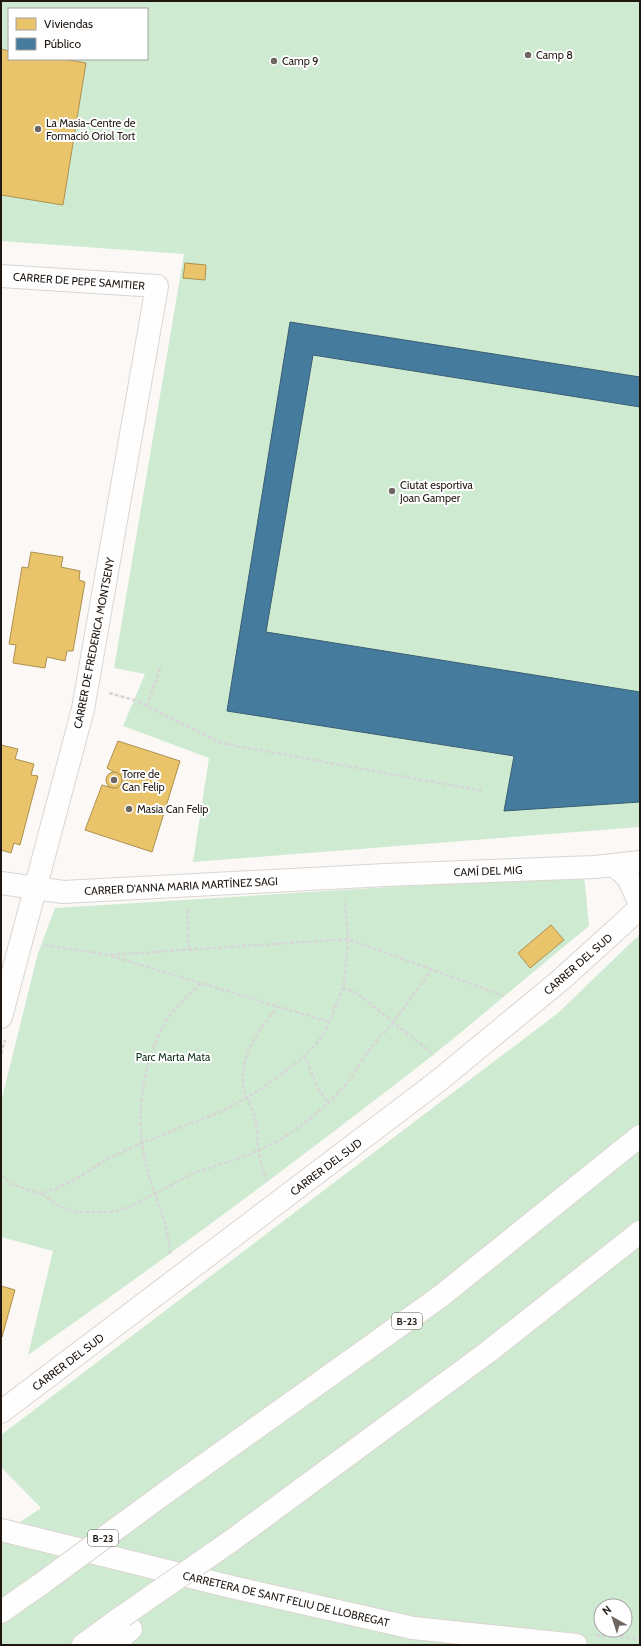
<svg xmlns="http://www.w3.org/2000/svg" width="641" height="1646" viewBox="0 0 641 1646" font-family="Cabin,sans-serif">
<style>
.green{fill:#ceebd2;fill-rule:evenodd}
.homes{fill:#e9c46a;stroke:#ad904f}
.public{fill:#457b9d;stroke:#3a5d73}
.lines{fill:none;stroke-linecap:round;stroke-linejoin:round}
.minor-casing{stroke:#dbd5d0;stroke-width:24}
.highway-casing{stroke:#dbd5d0;stroke-width:24}
.path{stroke:#d7d6d6;stroke-width:2.5;stroke-dasharray:4 2;stroke-linecap:butt}
.minor{stroke:#fefefe;stroke-width:22}
.highway{stroke:#fefefe;stroke-width:22}
.highway-bridge-casing{stroke:#dbd5d0;stroke-width:24;stroke-linecap:butt}
.highway-bridge{stroke:#fefefe;stroke-width:22}
.poi-dot{fill:#6d6661;stroke:#fff;stroke-width:1.5}
.labels{text-anchor:middle;stroke-width:4;stroke-linejoin:round;paint-order:stroke}
.shield{fill:#fff;stroke:#635d58;stroke-width:1}
.shield-label{font-size:10px;font-weight:bold;fill:#201711}
.poi-label{font-size:11px;fill:#201711;stroke:#fff;text-anchor:start}
.street-label{font-size:11px;fill:#201711;stroke:#fff}
.park-label{font-size:11px;fill:#12311a;stroke:#fff}
</style>
<rect width="100%" height="100%" fill="#fbf8f6"/>
<g class="green">
<polygon points="1,1 640,1 640,827 193,862 209,758 123,726 145,674 114,668 184,254 1,241 1,195 63,205 86,63 63,59 147,59 147,9 9,9 9,51 1,49"/>
<path d="M584,875L589,926C535,970 482,1016 428,1059C297,1161 164,1260 28,1355L53,1251L1,1237V1102L38,953L55,908Z"/>
<path d="M640,934V1645H1V1535L41,1508L1,1467V1435L558,1013ZM601,1606H625V1630H601Z"/>
</g>
<g class="homes">
<polygon points="1,49 9,51 9,59 63,59 86,63 63,205 1,195"/>
<polygon points="185,263 206,265 205,280 183,278"/>
<polygon points="31,552 63,557 61,567 80,571 79,580 85,582 73,651 67,651 65,661 47,657 45,668 13,663 16,645 9,644 22,567 28,568"/>
<polygon points="118,741 180,761 152,852 85,830 102,785 113,788 119,786 122,782 119,775 107,768"/>
<polygon points="1,745 18,749 15,759 34,764 31,775 38,776 20,845 14,843 11,853 1,850"/>
<circle cx="114" cy="780" r="8"/>
<polygon points="551,925 564,940 530,968 518,953"/>
<polygon points="1,1286 15,1290 2,1337 1,1337"/>
</g>
<polygon class="public" points="290,322 640,377 640,407 313,355 266,632 640,692 640,802 504,811 514,756 227,711"/>
<g class="lines">
<defs>
<g id="minor">
<polyline points="1,276 157,286 83,709 1,1017"/>
<polyline points="614,865 628,878 640,904"/>
<polyline points="1,883 63,892 385,875 595,867 640,862"/>
<polyline points="1,1412 437,1082 563,978 640,908"/>
<polyline points="1,1530 236,1588 413,1628 576,1645"/>
</g>
<g id="highway">
<polyline points="165,1493 441,1296 640,1136"/>
<polyline points="231,1541 488,1352 640,1232"/>
<polyline points="1,1612 41,1584"/>
<polyline points="83,1645 123,1616"/>
<polyline points="113,1645 131,1629"/>
</g>
</defs>
<use href="#minor" class="minor-casing"/>
<use href="#highway" class="highway-casing"/>
<g class="path">
<polyline points="109,693 134,700 221,743 483,791"/>
<polyline points="147,706 161,666"/>
<polyline points="187,909 189,949"/>
<polyline points="45,945 109,955 348,939 504,996"/>
<polyline points="111,956 329,1022"/>
<polyline points="342,988 357,993 434,1055"/>
<polyline points="1,1054 5,1040"/>
<polyline points="304,1055 318,1088 328,1103"/>
<polyline points="1,1175 11,1184 41,1194 71,1182 104,1161 135,1146 227,1109 261,1089 295,1064 317,1043 326,1030 344,985 348,939 345,900"/>
<path d="M267,1181C264,1173 260,1163 259,1155C257,1142 258,1130 255,1118C252,1106 244,1096 243,1083C241,1052 259,1029 278,1007"/>
<polyline points="42,1194 59,1206 76,1212 112,1212 129,1207 194,1173 246,1156 280,1140 309,1120 328,1103 348,1082 371,1047 393,1023 432,969"/>
<path d="M170,1254C168,1223 155,1199 147,1169C134,1119 141,1066 166,1021C175,1007 189,995 201,983"/>
<polyline points="596,1635 640,1639"/>
</g>
<use href="#minor" class="minor"/>
<use href="#highway" class="highway"/>
<defs>
<g id="highway-bridge">
<polyline points="41,1584 165,1493"/>
<polyline points="123,1616 231,1541"/>
</g>
</defs>
<use href="#highway-bridge" class="highway-bridge-casing"/>
<use href="#highway-bridge" class="highway-bridge"/>
</g>
<g class="poi-dot">
<circle cx="528" cy="55" r="4"/>
<circle cx="274" cy="61" r="4"/>
<circle cx="38" cy="129" r="4"/>
<circle cx="392" cy="491" r="4"/>
<circle cx="114" cy="780" r="4"/>
<circle cx="129" cy="809" r="4"/>
</g>
<g class="labels">
<g class="shield">
<rect x="392" y="1313" width="30" height="16" rx="3"/>
<rect x="88" y="1530" width="30" height="16" rx="3"/>
</g>
<g class="shield-label">
<text x="407" y="1325">B-23</text>
<text x="103" y="1542">B-23</text>
</g>
<g class="poi-label">
<text x="536" y="59">Camp 8</text>
<text x="282" y="65">Camp 9</text>
<text x="46" y="127">La Masia-Centre de<tspan x="46" dy="13">Formació Oriol Tort</tspan></text>
<text x="400" y="489">Ciutat esportiva<tspan x="400" dy="13">Joan Gamper</tspan></text>
<text x="122" y="778">Torre de<tspan x="122" dy="13">Can Felip</tspan></text>
<text x="137" y="813">Masia Can Felip</text>
</g>
<g class="street-label">
<text transform="translate(79 281) rotate(4)" y="4">CARRER DE PEPE SAMITIER</text>
<text transform="translate(94 643) rotate(-79)" y="4">CARRER DE FREDERICA MONTSENY</text>
<text transform="translate(488 871) rotate(-2)" y="4">CAMÍ DEL MIG</text>
<text transform="translate(181 886) rotate(-3)" y="4">CARRER D'ANNA MARIA MARTÍNEZ SAGI</text>
<text transform="translate(578 964) rotate(-41)" y="4">CARRER DEL SUD</text>
<text transform="translate(326 1167) rotate(-37)" y="4">CARRER DEL SUD</text>
<text transform="translate(68 1362) rotate(-37)" y="4">CARRER DEL SUD</text>
<text transform="translate(286 1599) rotate(13)" y="4">CARRETERA DE SANT FELIU DE LLOBREGAT</text>
</g>
<g class="park-label">
<text x="173" y="1061">Parc Marta Mata</text>
</g>
</g>
<rect width="641" height="1646" fill="none" stroke="#201711" stroke-width="4"/>
<rect x="8" y="8" width="140" height="52" fill="#ffffff" stroke="#a6a2a0"/>
<rect x="16" y="18" width="20" height="12" fill="#e9c46a" stroke="#a6a2a0"/>
<text x="44" y="28" font-size="12" fill="#201711">Viviendas</text>
<rect x="16" y="38" width="20" height="12" fill="#457b9d" stroke="#a6a2a0"/>
<text x="44" y="48" font-size="12" fill="#201711">Público</text>
<g transform="translate(613 1618) rotate(321)"><circle r="19" fill="#ffffff" stroke="#a6a2a0"/>
<path d="M0-3L7 15L0 10L-7 15Z" fill="#6d6661"/>
<text y="-6" font-size="11" font-weight="bold" text-anchor="middle" fill="#201711">N</text>
</g>
</svg>
